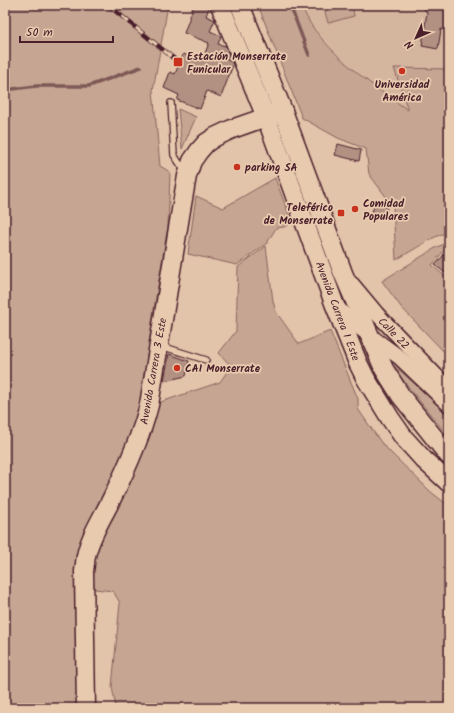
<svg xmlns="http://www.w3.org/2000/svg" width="454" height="713" viewBox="0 0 454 713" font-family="Kalam,sans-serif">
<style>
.built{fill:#d4b59e}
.green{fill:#c6a692;stroke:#88625e}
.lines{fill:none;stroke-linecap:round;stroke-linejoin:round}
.stream{stroke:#7f5857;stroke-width:3.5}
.building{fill:#b29183;stroke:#4a1f2b}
.service-casing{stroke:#4a1f2b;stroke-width:8}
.tertiary-casing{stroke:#4a1f2b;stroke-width:17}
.primary-casing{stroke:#4a1f2b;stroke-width:21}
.service{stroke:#e8cbaf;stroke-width:5.5}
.tertiary{stroke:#e8cbaf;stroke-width:14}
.primary{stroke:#e8cbaf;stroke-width:18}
.rail-casing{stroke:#4a1f2b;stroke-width:4.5}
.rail{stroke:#e8cbaf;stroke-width:3;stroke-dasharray:9;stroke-linecap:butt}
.poi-dot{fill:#c8321e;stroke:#e8cbaf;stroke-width:1.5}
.labels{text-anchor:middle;stroke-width:3.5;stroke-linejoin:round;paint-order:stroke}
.poi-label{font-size:11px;font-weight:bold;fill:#4a1f2b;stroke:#e8cbaf;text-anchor:start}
.street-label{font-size:11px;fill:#4a1f2b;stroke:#e8cbaf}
</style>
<rect width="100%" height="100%" fill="#e2c4aa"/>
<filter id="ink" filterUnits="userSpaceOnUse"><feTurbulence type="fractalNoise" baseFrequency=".025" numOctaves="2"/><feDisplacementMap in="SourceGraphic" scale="8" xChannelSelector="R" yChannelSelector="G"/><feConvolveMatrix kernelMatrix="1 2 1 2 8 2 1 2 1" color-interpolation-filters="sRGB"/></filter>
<g filter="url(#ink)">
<polygon class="built" points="300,5 449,5 449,131 409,111 369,83 341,59 314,28"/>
<g class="green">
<polygon points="5,5 168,5 153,90 160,166 170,172 168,226 153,315 141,400 131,437 96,513 82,708 5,708"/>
<path d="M258,5H300C305,13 309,22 314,29C340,63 373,86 408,110L394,68L449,69V231L433,238L396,260L393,206L369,174L366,149L338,138L302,118Z"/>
<polygon points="323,5 352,5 354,16 328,23"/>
<polygon points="178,109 196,117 182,149"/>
<polygon points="275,178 292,223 284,227 276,228 267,243 237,265 188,254 196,196 223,208"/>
<polygon points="449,242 449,245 432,265 449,280 449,357 401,307 382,281 437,247"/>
<polygon points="266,246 273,301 276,312 299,344 330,331 358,399 358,409 380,441 390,452 431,492 449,506 449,708 116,708 112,687 120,603 113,591 95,589 88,572 92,559 158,403 220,382 231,366 219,353 236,331 238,267"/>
<polygon points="389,362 404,374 449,415 449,437 426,409"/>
</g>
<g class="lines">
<g class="stream">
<polyline points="290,5 309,55"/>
<polyline points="5,90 36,86 89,86 141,67"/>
</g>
</g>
<g class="building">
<polygon points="194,5 210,5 206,16 215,20 210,31 221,36 218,44 226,46 229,55 227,60 232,62 233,65 221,97 207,91 200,109 177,100 179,95 164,88 170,72 175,74 183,54 202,61 209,43 184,33"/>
<polygon points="419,5 449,5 449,31 441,29 438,49 422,46 427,12"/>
<polygon points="338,144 361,150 359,161 335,155"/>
<polygon points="377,202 387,208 383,217 372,211"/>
<polygon points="449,249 449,276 435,265"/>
<polygon points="169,354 189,361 186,376 164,381"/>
</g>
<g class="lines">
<defs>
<g id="service">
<polyline points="171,103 174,155 184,170"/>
<polyline points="161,346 206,360"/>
</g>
<g id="tertiary">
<polyline points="352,284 377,314 449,389"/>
<polyline points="338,308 353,323 399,357 449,405"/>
</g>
<g id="primary">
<polyline points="220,5 266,117 334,303 358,363 366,379 390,418 404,438 424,460 449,483"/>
<polyline points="240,5 283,111 343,273 384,369 401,396 449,456"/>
<path d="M86,708L84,571C85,566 85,561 86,556C90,536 103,517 112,498C127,468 141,437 149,405L181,210L187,176L192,161L199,151L206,143L215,137L232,129L283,111"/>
</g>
</defs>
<use href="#service" class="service-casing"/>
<use href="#tertiary" class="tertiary-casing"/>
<use href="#primary" class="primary-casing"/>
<use href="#service" class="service"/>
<use href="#tertiary" class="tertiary"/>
<use href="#primary" class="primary"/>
<defs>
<polyline id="rail" points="108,5 178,62"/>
</defs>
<use href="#rail" class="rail-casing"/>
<use href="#rail" class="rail"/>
</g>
</g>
<g class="poi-dot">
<rect x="173" y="57" width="10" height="10" rx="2"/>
<circle cx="402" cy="71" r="4"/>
<circle cx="237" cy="167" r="4"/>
<circle cx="355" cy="209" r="4"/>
<rect x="337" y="209" width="8" height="8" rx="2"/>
<circle cx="177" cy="368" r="4"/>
</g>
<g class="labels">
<g class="poi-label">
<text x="187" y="60">Estación Monserrate<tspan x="187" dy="13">Funicular</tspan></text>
<text x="402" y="88" text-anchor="middle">Universidad<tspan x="402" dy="13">América</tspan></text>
<text x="245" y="171">parking SA</text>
<text x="363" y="207">Comidad<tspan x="363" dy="13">Populares</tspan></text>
<text x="333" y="211" text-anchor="end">Teleférico<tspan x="333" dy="13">de Monserrate</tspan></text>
<text x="185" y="372">CAI Monserrate</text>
</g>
<g class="street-label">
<text transform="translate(338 311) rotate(69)" y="4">Avenida Carrera 1 Este</text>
<text transform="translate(394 333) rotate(46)" y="4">Calle 22</text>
<text transform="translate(153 371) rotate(-80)" y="4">Avenida Carrera 3 Este</text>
</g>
</g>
<rect width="454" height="713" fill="none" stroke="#e8cbaf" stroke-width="20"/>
<rect x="10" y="10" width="434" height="693" fill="none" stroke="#4a1f2b" stroke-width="1.5" filter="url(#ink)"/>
<g transform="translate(416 38) rotate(225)" stroke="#e8cbaf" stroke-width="3" paint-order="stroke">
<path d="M0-3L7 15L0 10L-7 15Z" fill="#4a1f2b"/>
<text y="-6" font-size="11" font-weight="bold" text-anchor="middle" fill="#4a1f2b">N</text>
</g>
<path d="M20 36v6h93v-6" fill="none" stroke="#4a1f2b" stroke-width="2"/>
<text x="26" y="36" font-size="12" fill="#4a1f2b" stroke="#e8cbaf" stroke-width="3" paint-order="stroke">50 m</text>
</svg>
